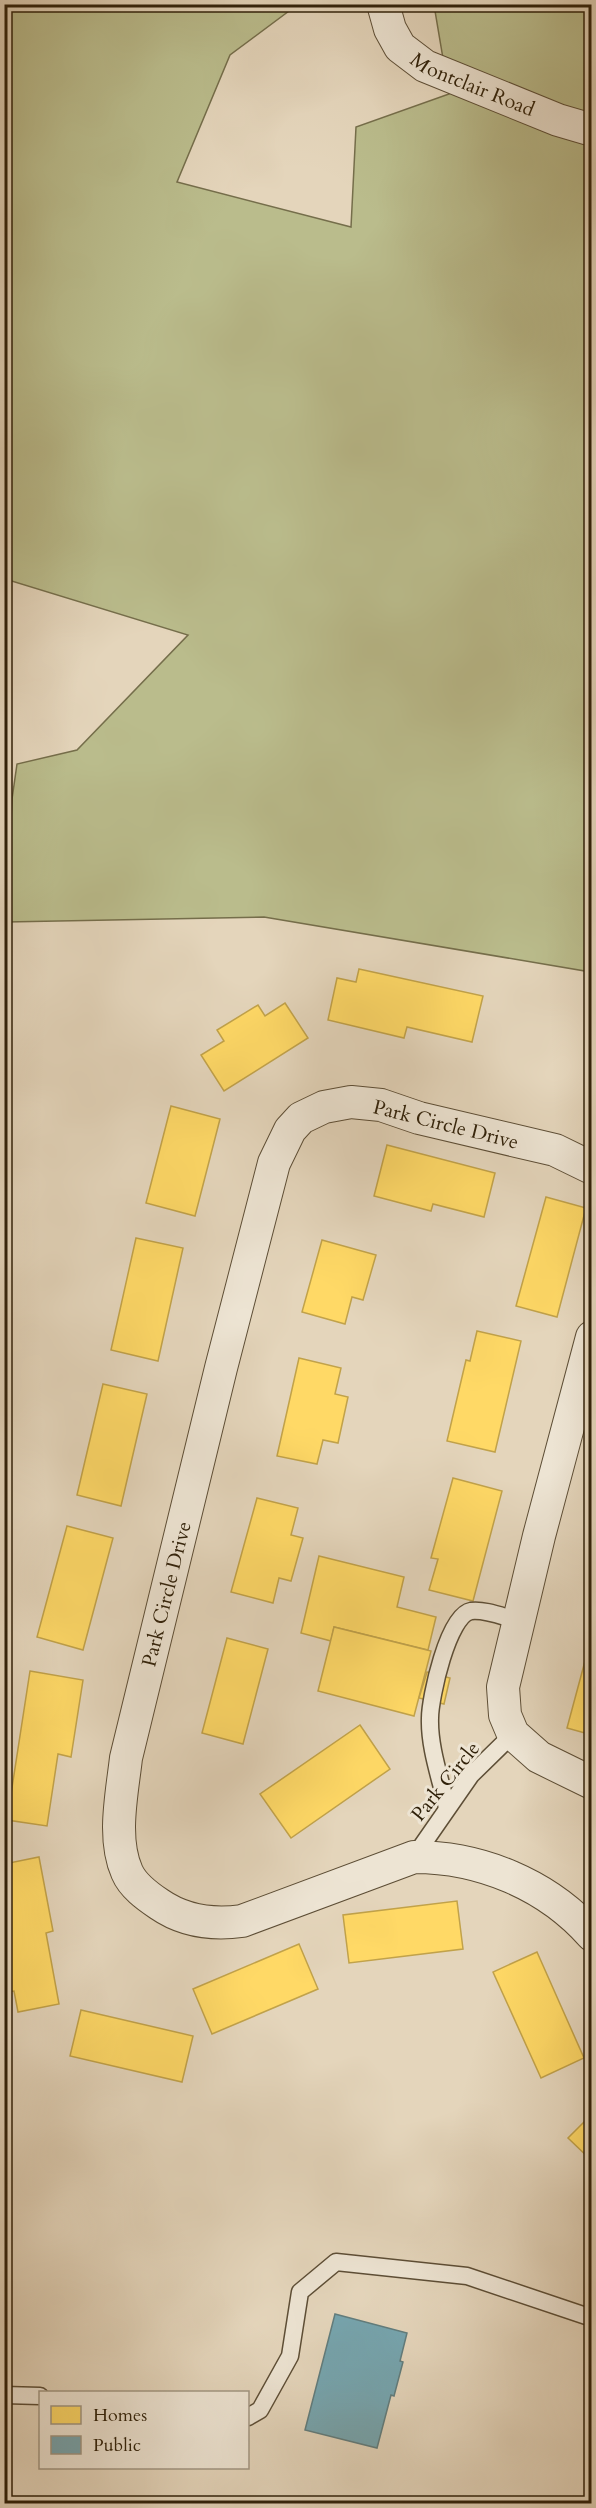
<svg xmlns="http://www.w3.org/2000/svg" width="596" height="2508" viewBox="0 0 596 2508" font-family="Cardo,serif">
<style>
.green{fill:#babc8c;stroke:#756e4b;stroke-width:1.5}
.homes{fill:#ffd966;stroke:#c1a24a;stroke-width:1.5}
.public{fill:#76a5af;stroke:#617d7e;stroke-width:1.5}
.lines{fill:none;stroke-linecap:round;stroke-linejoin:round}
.lane-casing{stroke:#5d4e36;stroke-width:19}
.street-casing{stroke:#5d4e36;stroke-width:34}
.lane{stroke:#ede4d3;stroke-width:16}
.street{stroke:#ede4d3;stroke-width:32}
.labels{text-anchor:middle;stroke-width:6;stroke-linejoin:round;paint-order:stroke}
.street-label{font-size:20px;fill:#30210a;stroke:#ede4d3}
</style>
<rect width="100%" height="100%" fill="#e4d5bb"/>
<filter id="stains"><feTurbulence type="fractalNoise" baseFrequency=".00333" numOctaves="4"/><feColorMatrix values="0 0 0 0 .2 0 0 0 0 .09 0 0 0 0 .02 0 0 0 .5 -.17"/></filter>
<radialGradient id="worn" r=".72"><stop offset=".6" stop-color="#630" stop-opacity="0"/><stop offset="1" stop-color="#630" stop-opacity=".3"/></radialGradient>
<polygon class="green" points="4,5 297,5 230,55 177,182 351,227 356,127 449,94 434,5 591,5 591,972 264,917 6,922 12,799 17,764 77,750 188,635 5,579"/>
<g class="homes">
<polygon points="359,969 483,996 472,1042 407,1027 404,1038 328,1020 337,978 356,982"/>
<polygon points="285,1003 308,1038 224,1091 201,1055 224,1041 217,1030 258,1005 265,1016"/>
<polygon points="171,1106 220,1119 195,1216 146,1203"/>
<polygon points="387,1145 495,1173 484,1217 433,1204 431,1211 374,1196"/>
<polygon points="546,1197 586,1208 557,1317 516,1306"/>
<polygon points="136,1238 183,1248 158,1361 111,1350"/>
<polygon points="322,1240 376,1255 363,1300 352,1297 345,1324 302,1312"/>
<polygon points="477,1331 521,1341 495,1452 447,1441 466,1360 470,1361"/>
<polygon points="299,1358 341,1368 335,1394 348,1397 338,1443 323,1440 317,1464 277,1456"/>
<polygon points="103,1384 147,1394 121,1506 77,1495"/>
<polygon points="453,1478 502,1491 473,1601 429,1590 438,1559 431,1558"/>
<polygon points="257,1498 298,1508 291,1535 303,1538 291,1581 279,1578 273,1603 231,1592"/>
<polygon points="67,1526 113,1538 83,1650 37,1637"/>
<polygon points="319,1556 404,1577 397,1607 436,1617 428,1650 334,1627 331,1641 301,1633"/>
<polygon points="334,1627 431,1651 414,1716 318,1691"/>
<polygon points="592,1635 592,1735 567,1728"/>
<polygon points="227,1638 268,1649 243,1744 202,1733"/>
<polygon points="30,1671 83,1680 71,1757 58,1754 47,1826 7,1820"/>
<polygon points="427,1672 450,1678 444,1704 419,1698"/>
<polygon points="360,1725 390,1769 291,1838 260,1794"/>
<polygon points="39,1857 53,1931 46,1933 59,2004 18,2012 14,1991 8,1992 4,1973 4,1864"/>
<polygon points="457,1901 463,1949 349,1963 343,1915"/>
<polygon points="299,1944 318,1989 212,2034 193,1989"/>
<polygon points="537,1952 584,2058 541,2078 493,1972"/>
<polygon points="81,2010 193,2036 182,2082 70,2056"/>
<polygon points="592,2114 592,2161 568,2138"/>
</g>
<polygon class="public" points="335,2314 407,2333 400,2361 403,2362 394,2396 391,2395 377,2448 305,2430"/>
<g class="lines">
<defs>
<g id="lane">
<path d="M447,1808C441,1780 429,1748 430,1718C430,1698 448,1615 471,1611C486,1609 506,1618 520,1621"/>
<polyline points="414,1857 471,1775 513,1734"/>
<polyline points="4,2395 40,2396"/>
<polyline points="248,2417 260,2410 290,2356 300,2292 336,2262 467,2276 592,2318"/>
</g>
<g id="street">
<path id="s1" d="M383,4L390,29L400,47L425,66L558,120L592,130"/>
<path d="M592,1168L555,1150L419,1118L381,1105L351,1102L324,1107L301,1118L290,1130L274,1163L221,1368L126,1758C122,1794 112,1838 127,1872C133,1886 147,1896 159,1904C185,1922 213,1925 242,1921L414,1857C480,1857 547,1884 592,1935"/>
<polyline points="592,1337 539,1536 503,1687 505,1715 513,1734 539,1757 592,1783"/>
</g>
</defs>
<use href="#lane" class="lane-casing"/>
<use href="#street" class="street-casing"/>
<use href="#lane" class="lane"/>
<use href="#street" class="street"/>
</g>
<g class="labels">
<g class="street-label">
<text dy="7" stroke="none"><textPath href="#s1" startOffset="129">Montclair Road</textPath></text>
<text transform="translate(446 1124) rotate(14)" y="7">Park Circle Drive</text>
<text transform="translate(166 1594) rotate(-76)" y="7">Park Circle Drive</text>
<text transform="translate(445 1781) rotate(-51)" y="7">Park Circle</text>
</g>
</g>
<rect width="596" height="2508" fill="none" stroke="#e4d5bb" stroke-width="24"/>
<rect x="6" y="6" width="584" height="2496" fill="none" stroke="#30210a" stroke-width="3"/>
<rect x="12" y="12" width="572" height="2484" fill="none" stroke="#30210a" stroke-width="1.5"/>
<rect x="39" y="2391" width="210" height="78" fill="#ede4d3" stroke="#a19683" stroke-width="1.5"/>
<rect x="51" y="2406" width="30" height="18" fill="#ffd966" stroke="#a19683" stroke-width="1.5"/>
<text x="93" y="2421" font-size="18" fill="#30210a">Homes</text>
<rect x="51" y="2436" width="30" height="18" fill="#76a5af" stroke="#a19683" stroke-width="1.5"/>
<text x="93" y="2451" font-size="18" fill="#30210a">Public</text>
<rect width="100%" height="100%" filter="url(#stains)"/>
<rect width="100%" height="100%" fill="url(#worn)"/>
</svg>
